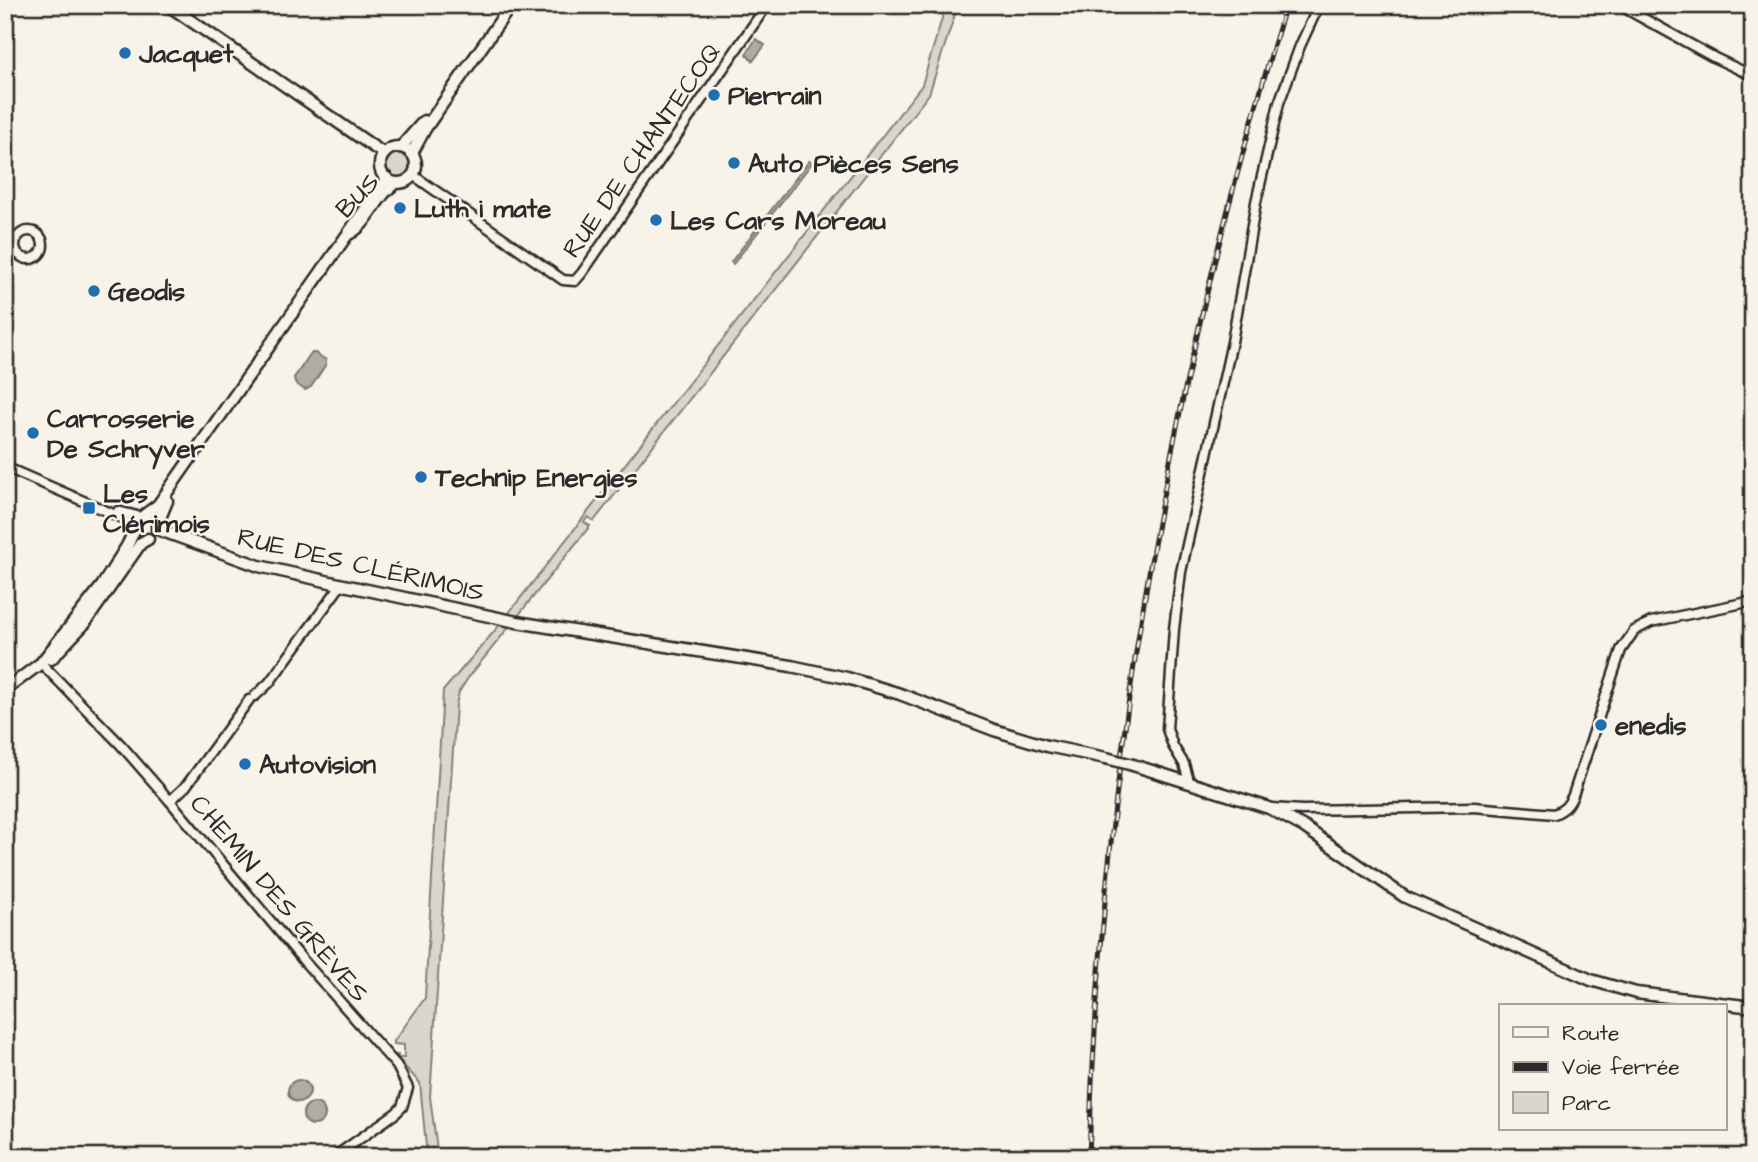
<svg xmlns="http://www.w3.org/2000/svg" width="1758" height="1162" viewBox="0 0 1758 1162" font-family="'Architects Daughter',sans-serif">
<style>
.green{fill:#dad6cc;stroke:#82807c;stroke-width:2}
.water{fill:#afaca4;stroke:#7a7874;stroke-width:2}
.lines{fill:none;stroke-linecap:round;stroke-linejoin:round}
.minor-casing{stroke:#2b2b2b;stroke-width:13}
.tertiary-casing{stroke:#2b2b2b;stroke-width:15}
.minor{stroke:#f7f3e8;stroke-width:8}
.tertiary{stroke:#f7f3e8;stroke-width:10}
.rail-casing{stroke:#2b2b2b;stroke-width:5}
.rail{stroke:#f7f3e8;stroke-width:2.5;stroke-dasharray:8;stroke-linecap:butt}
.tertiary-bridge-casing{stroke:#2b2b2b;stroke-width:15;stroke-linecap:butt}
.tertiary-bridge{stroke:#f7f3e8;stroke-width:10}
.poi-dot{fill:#1f6fb2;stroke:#f7f3e8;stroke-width:2.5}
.labels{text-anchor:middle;stroke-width:5;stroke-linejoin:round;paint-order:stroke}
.poi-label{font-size:26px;font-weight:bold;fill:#2b2b2b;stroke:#f7f3e8;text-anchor:start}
.street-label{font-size:26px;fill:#2b2b2b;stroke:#f7f3e8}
</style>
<rect width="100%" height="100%" fill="#f7f3e8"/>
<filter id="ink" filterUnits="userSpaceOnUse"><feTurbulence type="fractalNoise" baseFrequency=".0143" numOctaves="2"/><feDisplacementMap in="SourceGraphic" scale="14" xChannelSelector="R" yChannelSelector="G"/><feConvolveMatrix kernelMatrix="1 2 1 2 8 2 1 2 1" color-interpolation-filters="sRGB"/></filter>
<g filter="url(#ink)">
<g class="green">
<polygon points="946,5 958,5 929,94 594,521 588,517 584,522 590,526 468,678 459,692 456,705 430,1097 438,1157 427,1157 420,1083 394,1055 398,1055 398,1058 404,1058 404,1045 394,1044 394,1041 425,998 443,691 497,628 922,85"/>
<circle cx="398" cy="165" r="13"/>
</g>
<g class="water">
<polygon points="756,39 765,45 753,61 746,54"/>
<polygon points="809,161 812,163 733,264 731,262"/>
<polygon points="311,353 315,353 326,360 326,364 311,387 305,390 295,383 294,378"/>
<circle cx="299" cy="1091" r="11"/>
<circle cx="314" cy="1114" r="11"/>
</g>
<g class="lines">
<defs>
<g id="minor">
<polyline points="1619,5 1715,58 1753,76"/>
<polyline points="413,175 563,280 575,281 582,273 767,5"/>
<circle cx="29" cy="245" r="14"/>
<path d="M346,236C369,229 376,195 398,183"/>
<polyline points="5,467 120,517 129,523 134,531"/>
<polyline points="118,511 141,517"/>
<polyline points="41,663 121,745 170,801 303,960 397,1066 408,1088 402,1107 396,1113 334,1157"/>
<polyline points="255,696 269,683 338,589 339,584"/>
<polyline points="1189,781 1184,764 1173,746 1167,729 1174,629 1181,572 1232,342 1256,202 1279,103 1300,46 1319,5"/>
<polyline points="170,801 186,786 249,700"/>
<path d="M1272,808L1302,810L1474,807L1554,814C1564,810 1569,805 1573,795L1621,650L1634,631L1651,622L1753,601"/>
</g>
<g id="tertiary">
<polyline points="168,5 384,154"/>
<polyline points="401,147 424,121"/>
<circle cx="398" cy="165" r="18"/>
<polyline points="412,153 425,129 511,5"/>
<polyline points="143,516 158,505 193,455 387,178"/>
<polyline points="157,525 167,501"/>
<polyline points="157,529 259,566 339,584 517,622 791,666 847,678 900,694 994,730 1047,746 1106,758"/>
<polyline points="51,659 85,623 141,543 148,539"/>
<polyline points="5,690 41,663 102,586 127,546 134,531"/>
<polyline points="1133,765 1269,808 1304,827 1405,897 1591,980 1636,993 1753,1007"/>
</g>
</defs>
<use href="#minor" class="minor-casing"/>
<use href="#tertiary" class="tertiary-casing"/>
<use href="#minor" class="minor"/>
<use href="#tertiary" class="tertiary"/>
<defs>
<path id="rail" d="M1089,1157C1101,766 1171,378 1286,5"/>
</defs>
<use href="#rail" class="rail-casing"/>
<use href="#rail" class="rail"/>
<defs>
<polyline id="tertiary-bridge" points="1106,758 1133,765"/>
</defs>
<use href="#tertiary-bridge" class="tertiary-bridge-casing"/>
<use href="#tertiary-bridge" class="tertiary-bridge"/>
</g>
</g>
<g class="poi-dot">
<circle cx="125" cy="53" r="7"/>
<circle cx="714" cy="95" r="7"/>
<circle cx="734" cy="163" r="7"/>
<circle cx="400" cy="208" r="7"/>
<circle cx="656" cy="220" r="7"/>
<circle cx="94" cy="291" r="7"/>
<circle cx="33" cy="433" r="7"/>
<circle cx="421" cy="477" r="7"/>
<rect x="82" y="501" width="14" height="14" rx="3.5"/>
<circle cx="1601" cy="725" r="7"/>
<circle cx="245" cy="764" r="7"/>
</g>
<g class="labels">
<g class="poi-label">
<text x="139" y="62">Jacquet</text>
<text x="728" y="104">Pierrain</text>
<text x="748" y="172">Auto Pièces Sens</text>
<text x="414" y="217">Luth i mate</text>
<text x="670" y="229">Les Cars Moreau</text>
<text x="108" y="300">Geodis</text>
<text x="47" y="427">Carrosserie<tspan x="47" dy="30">De Schryver</tspan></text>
<text x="435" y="486">Technip Energies</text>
<text x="103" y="502">Les<tspan x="103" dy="30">Clérimois</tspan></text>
<text x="1615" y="734">enedis</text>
<text x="259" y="773">Autovision</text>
</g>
<g class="street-label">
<text transform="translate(641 150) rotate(-55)" y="9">RUE DE CHANTECOQ</text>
<text transform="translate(357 195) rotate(-46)" y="9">BUS</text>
<text transform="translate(361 564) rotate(13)" y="9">RUE DES CLÉRIMOIS</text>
<text transform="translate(280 898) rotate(50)" y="9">CHEMIN DES GRÈVES</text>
</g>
</g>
<rect width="1758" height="1162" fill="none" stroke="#f7f3e8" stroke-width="28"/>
<rect x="14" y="14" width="1730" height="1134" fill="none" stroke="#2b2b2b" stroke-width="2.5" filter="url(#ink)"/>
<rect x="1499" y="1004" width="228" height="126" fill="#f7f3e8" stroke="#a5a39c" stroke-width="2"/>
<rect x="1513" y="1027" width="35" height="10" fill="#f7f3e8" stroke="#a5a39c" stroke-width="2"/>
<text x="1562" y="1040" font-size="21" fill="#2b2b2b">Route</text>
<rect x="1513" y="1062" width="35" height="10" fill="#2b2b2b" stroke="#a5a39c" stroke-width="2"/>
<text x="1562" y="1074" font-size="21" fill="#2b2b2b">Voie ferrée</text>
<rect x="1513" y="1092" width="35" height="21" fill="#dad6cc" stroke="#a5a39c" stroke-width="2"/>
<text x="1562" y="1110" font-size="21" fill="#2b2b2b">Parc</text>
</svg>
